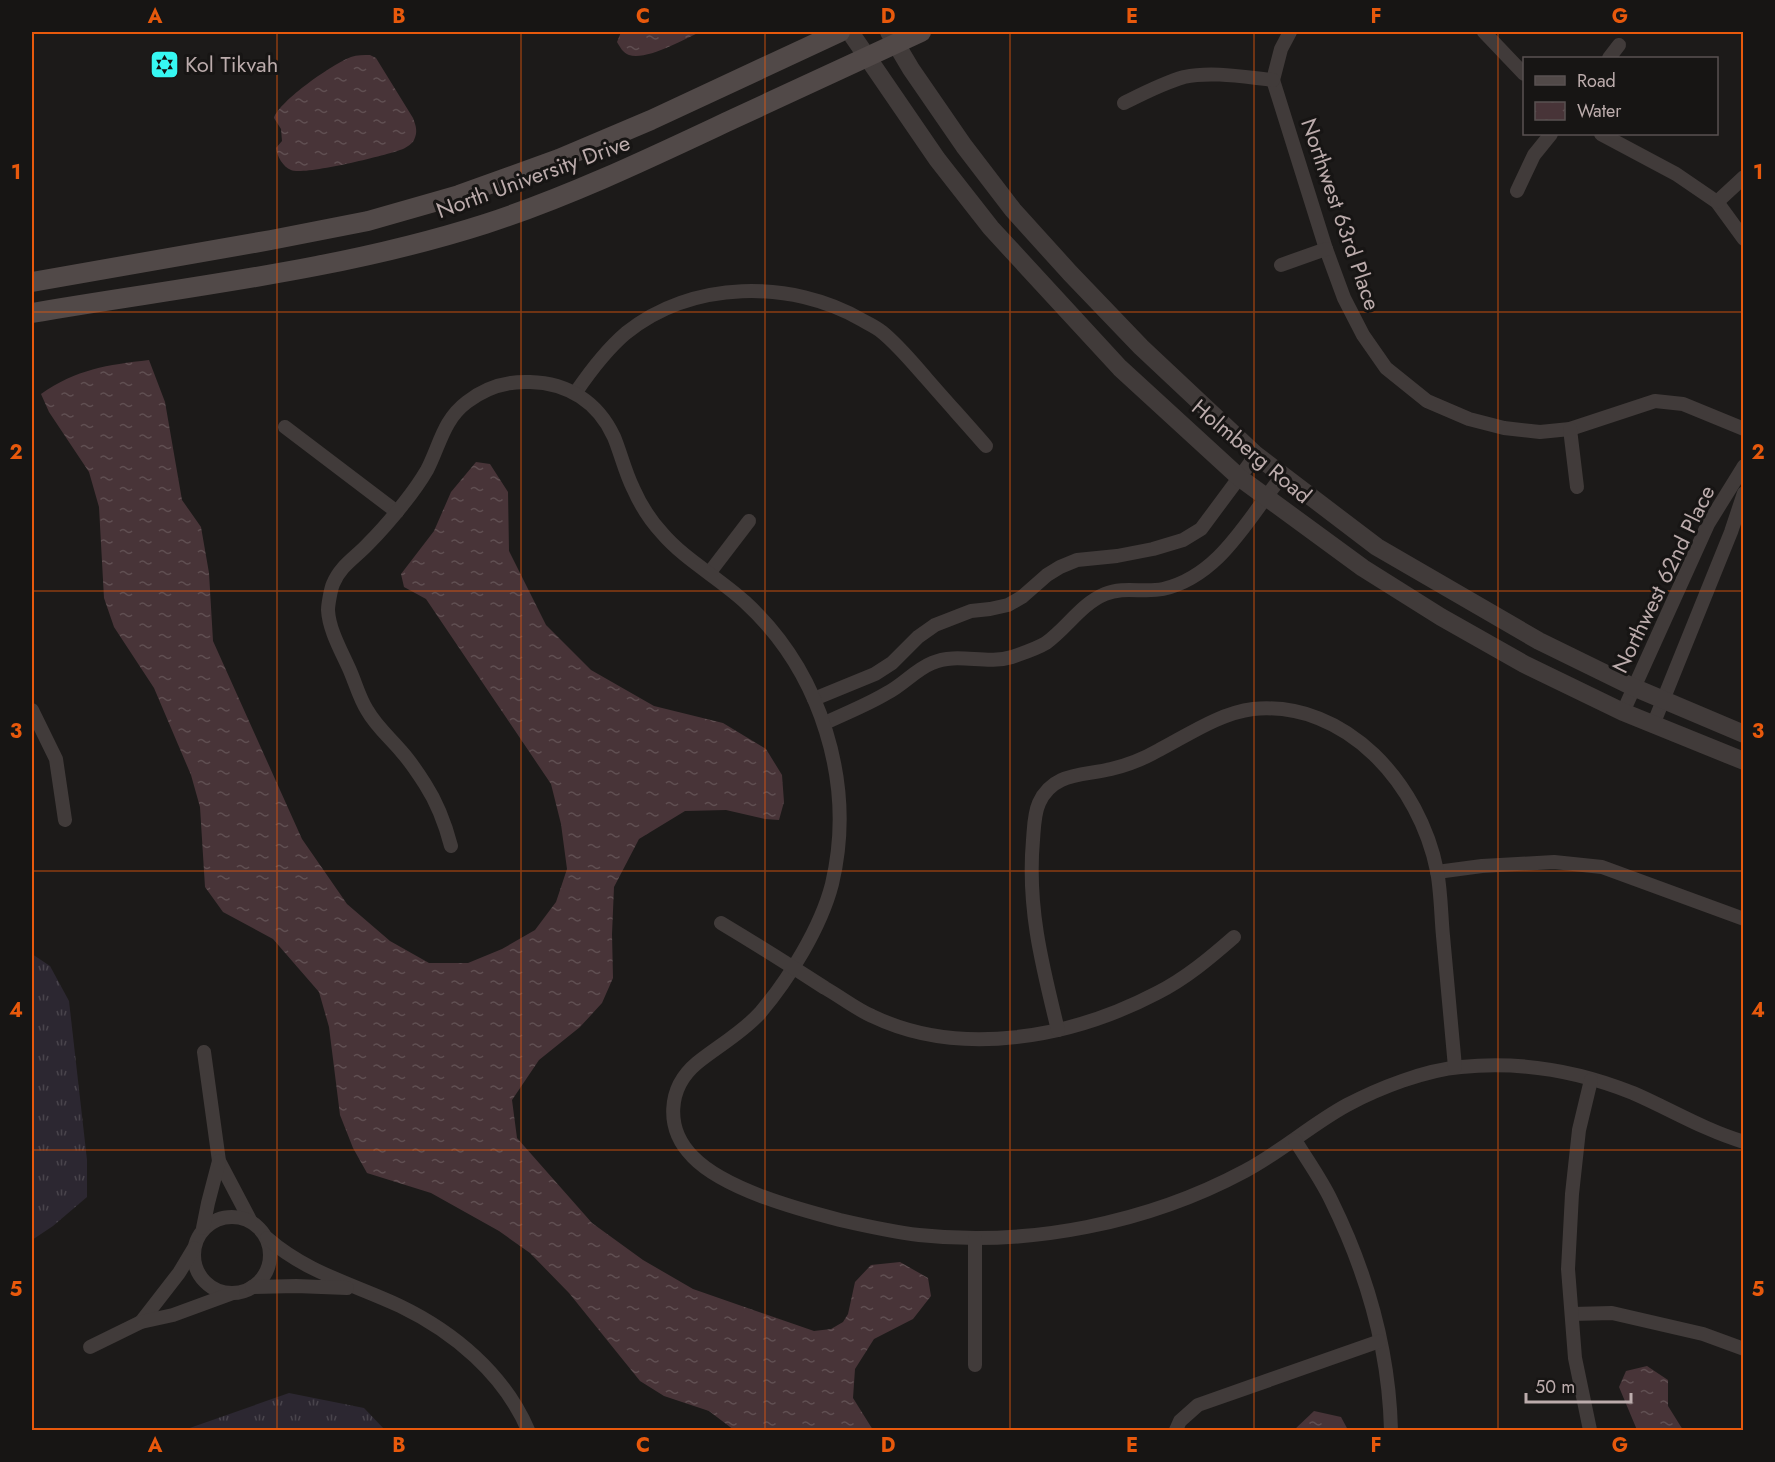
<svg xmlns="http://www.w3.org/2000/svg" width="1775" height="1462" viewBox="0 0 1775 1462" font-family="Jost,sans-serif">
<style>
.grass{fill:url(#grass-tufts)}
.water{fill:url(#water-ripples)}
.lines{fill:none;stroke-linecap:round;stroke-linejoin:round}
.minor{stroke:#413b3a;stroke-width:14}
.tertiary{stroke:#413b3a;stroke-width:18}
.secondary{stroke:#514948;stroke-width:20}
.grid{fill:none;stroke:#e8590c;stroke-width:1.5;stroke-opacity:0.55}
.labels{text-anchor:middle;stroke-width:6;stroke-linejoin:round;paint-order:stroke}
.poi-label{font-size:22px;fill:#bcacac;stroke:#171514;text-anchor:start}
.street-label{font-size:22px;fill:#bcacac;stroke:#171514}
.neatline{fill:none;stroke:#e8590c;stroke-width:2}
.grid-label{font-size:20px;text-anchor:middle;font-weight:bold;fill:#e8590c}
</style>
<defs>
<pattern id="grass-tufts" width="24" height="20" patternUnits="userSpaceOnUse" patternTransform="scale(1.5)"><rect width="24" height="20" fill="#2c2731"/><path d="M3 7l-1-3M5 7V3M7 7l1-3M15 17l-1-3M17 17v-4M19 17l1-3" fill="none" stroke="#49444c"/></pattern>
<pattern id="water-ripples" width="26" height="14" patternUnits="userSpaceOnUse" patternTransform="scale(1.5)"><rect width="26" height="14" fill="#483438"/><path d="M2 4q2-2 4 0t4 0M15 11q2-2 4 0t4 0" fill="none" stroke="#604f52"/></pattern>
</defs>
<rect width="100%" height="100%" fill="#1c1a19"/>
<g class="grass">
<polygon points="32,954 50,966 69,1001 87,1160 87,1197 53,1226 32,1240"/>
<polygon points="289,1393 364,1408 385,1430 184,1430"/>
</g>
<g class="water">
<path d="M621,32H700C685,39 646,61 629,55C623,53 620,47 617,42Z"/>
<path d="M370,55L376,58L413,118C416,126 418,132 414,140C412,144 407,147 403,149C388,155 303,176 291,170C283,167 277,156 276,148L282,141L281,129L274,118C279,101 334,63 351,57C357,55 364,55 370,55Z"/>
<path d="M149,360L165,402L182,500L201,527L209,573L213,641L302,839L347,904L390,941L429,963H468L502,949L535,930L556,902L567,869L561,824L551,784L426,599L404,587L401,574L434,531L451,492L476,462L490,464L508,492L509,551L546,625L591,670L654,706L723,723L766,749L782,775L784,802L779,820L765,819L726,810L685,811L639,839L614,887L612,934L613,978L602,1003L580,1027L539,1060L512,1100L517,1138L592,1223L643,1260L693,1289L814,1331L831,1329L843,1322L848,1314L855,1282L871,1265L900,1262L928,1278L931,1296L913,1319L874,1339L855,1369L853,1398L873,1430H734L709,1411L664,1396L640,1381L569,1293L530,1253L499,1231L431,1193L367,1173L353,1148L340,1115L329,1027L319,992L273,939L223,912L205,887L200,807L191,775L154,688L114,627L104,598L99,507L89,472L49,412L41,394C77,369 107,365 149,360Z"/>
<polygon points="1647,1366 1668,1380 1668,1406 1683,1430 1637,1430 1619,1387 1626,1371"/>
<polygon points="1314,1411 1341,1417 1348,1430 1294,1430"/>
</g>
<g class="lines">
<g class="minor">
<polyline points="1484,32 1524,74"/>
<polyline points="1609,58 1619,45"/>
<polyline points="1273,80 1326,249 1344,298 1363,335 1386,368 1427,401 1469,419 1504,428 1540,432 1570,429 1655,401 1683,404 1744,429"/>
<polyline points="1273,80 1281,49 1290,32"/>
<path d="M1124,103C1144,93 1163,83 1184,77C1212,71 1244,77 1273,80"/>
<polyline points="1601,134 1676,174 1717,202 1744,239"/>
<polyline points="1517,191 1534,155 1551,134"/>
<polyline points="1717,202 1744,177"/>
<polyline points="1281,265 1326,249"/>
<path d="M576,392C591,370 606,350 626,333C692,280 791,279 862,320C869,324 876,327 882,332C898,345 912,362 926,378C946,401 966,423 986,446"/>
<polyline points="285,427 397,512"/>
<polyline points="1570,429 1577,487"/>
<polyline points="710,572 749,521"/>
<polyline points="814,699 875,674 892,663 918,637 935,625 971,611 990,609 1008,605 1022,597 1047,575 1060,567 1077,560 1117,556 1153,549 1183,540 1201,529 1256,455"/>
<polyline points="32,710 56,759 65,820"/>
<polyline points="1623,712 1708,524 1744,466"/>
<path d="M825,723C846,713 867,705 887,693C903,685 915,670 932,663C957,652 986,665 1012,657C1023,653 1036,649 1046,643C1067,628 1081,604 1105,594C1124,586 1144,593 1163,589C1220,576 1248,518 1282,476"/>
<polyline points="1653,725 1731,532 1744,493"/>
<path d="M451,846C445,823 438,804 425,784C418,773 410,761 401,751C390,738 376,726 367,710C360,699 356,685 351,673C343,654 329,631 328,610C328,605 331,588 333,584C340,566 356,557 368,544C381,531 393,517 404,503C412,493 420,482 427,470C440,445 443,420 467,402C485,388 507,381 530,382C568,383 598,402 614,437C621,454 625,472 633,488C640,504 650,520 662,533C684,559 719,578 745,602C821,672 856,783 832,884C821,927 789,979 760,1013C742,1033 718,1046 697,1063C667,1088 665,1129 693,1157C724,1189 797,1209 840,1220C866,1226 893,1232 919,1235C1029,1247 1148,1223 1245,1171C1281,1152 1312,1124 1347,1105C1379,1088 1425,1070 1461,1067C1520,1061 1578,1071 1633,1093C1670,1109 1704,1130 1744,1142"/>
<polyline points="1437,872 1482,866 1554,862 1602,867 1744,919"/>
<path d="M721,923C756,944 791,966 825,988C841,997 856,1009 872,1016C961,1059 1073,1037 1157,993C1185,979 1210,958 1234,937"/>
<path d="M1058,1030C1042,965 1027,907 1033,840C1034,828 1034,814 1039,803C1053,772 1083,776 1111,769C1128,765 1145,758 1159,750C1188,735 1220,713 1253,709C1347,700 1420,785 1437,871C1441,892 1441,915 1443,936C1447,980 1451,1023 1455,1067"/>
<polyline points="204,1052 219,1161 250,1220"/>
<path d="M1295,1140C1307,1160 1321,1179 1331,1200C1366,1271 1389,1350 1391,1430"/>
<circle cx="232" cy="1255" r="38"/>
<polyline points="203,1228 208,1203 219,1161"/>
<path d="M267,1238C307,1273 353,1284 400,1306C454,1332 504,1374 528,1430"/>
<polyline points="975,1238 975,1365"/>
<polyline points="252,1287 296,1286 347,1288"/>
<polyline points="1572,1314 1612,1313 1703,1334 1744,1349"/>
<polyline points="141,1322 179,1273 194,1248"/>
<polyline points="90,1347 141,1322 173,1315 233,1293"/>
<polyline points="1176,1430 1180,1421 1198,1405 1380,1341"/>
<polyline points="1590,1430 1575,1358 1568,1269 1572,1194 1579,1130 1591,1080"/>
</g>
<g class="tertiary">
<polyline points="850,32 937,159 991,228 1120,368 1240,478 1363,568 1441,617 1524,664 1623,712 1744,761"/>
<polyline points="889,32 911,69 964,146 1013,210 1070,273 1141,347 1256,455 1377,547 1539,641 1633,687 1744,734"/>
</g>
<g class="secondary">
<polyline points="32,282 271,240 368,221 459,195 559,159 651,120 840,32"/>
<path d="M32,313C183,287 338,271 485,224C571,196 652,157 733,119C796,90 859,61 921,32"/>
</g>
</g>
<path class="grid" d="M277,32V1430M521,32V1430M765,32V1430M1010,32V1430M1254,32V1430M1498,32V1430M32,312H1744M32,591H1744M32,871H1744M32,1150H1744"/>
<defs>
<symbol id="synagogue-square" viewBox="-11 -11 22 22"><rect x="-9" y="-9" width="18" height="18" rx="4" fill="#36f7f2" stroke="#171514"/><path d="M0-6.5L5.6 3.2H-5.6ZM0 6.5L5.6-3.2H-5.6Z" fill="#111"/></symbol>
</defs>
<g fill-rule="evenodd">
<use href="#synagogue-square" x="148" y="48" width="33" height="33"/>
</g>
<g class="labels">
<g class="poi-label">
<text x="185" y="72">Kol Tikvah</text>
</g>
<g class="street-label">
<text transform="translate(533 176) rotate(-20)" y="8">North University Drive</text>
<text transform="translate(1341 214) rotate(71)" y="8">Northwest 63rd Place</text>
<text transform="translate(1252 451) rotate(40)" y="8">Holmberg Road</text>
<text transform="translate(1663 579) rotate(-64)" y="8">Northwest 62nd Place</text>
</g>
</g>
<rect width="1775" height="1462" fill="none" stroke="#171514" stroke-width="66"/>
<rect x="1523" y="57" width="195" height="78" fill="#171514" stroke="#595151" stroke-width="1.5"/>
<rect x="1535" y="76" width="30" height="9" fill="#514948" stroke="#595151" stroke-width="1.5"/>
<text x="1577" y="87" font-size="18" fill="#bcacac">Road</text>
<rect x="1535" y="102" width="30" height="18" fill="url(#water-ripples)" stroke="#595151" stroke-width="1.5"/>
<text x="1577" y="117" font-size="18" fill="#bcacac">Water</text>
<path d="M1526 1393v9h105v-9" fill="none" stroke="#bcacac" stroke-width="3"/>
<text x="1535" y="1393" font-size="18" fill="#bcacac" stroke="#171514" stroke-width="4.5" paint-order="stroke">50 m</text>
<rect x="33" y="33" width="1709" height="1396" class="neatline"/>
<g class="grid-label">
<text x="155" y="23">A</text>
<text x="399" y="23">B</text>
<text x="643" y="23">C</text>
<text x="888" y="23">D</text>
<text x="1132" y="23">E</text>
<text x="1376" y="23">F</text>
<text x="1620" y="23">G</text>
<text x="16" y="179">1</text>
<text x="1758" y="179">1</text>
<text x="16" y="459">2</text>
<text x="1758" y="459">2</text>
<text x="16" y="738">3</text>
<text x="1758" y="738">3</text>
<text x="16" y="1017">4</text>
<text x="1758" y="1017">4</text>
<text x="16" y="1296">5</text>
<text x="1758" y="1296">5</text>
<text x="155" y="1452">A</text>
<text x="399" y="1452">B</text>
<text x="643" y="1452">C</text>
<text x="888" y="1452">D</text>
<text x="1132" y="1452">E</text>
<text x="1376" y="1452">F</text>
<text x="1620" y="1452">G</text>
</g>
</svg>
